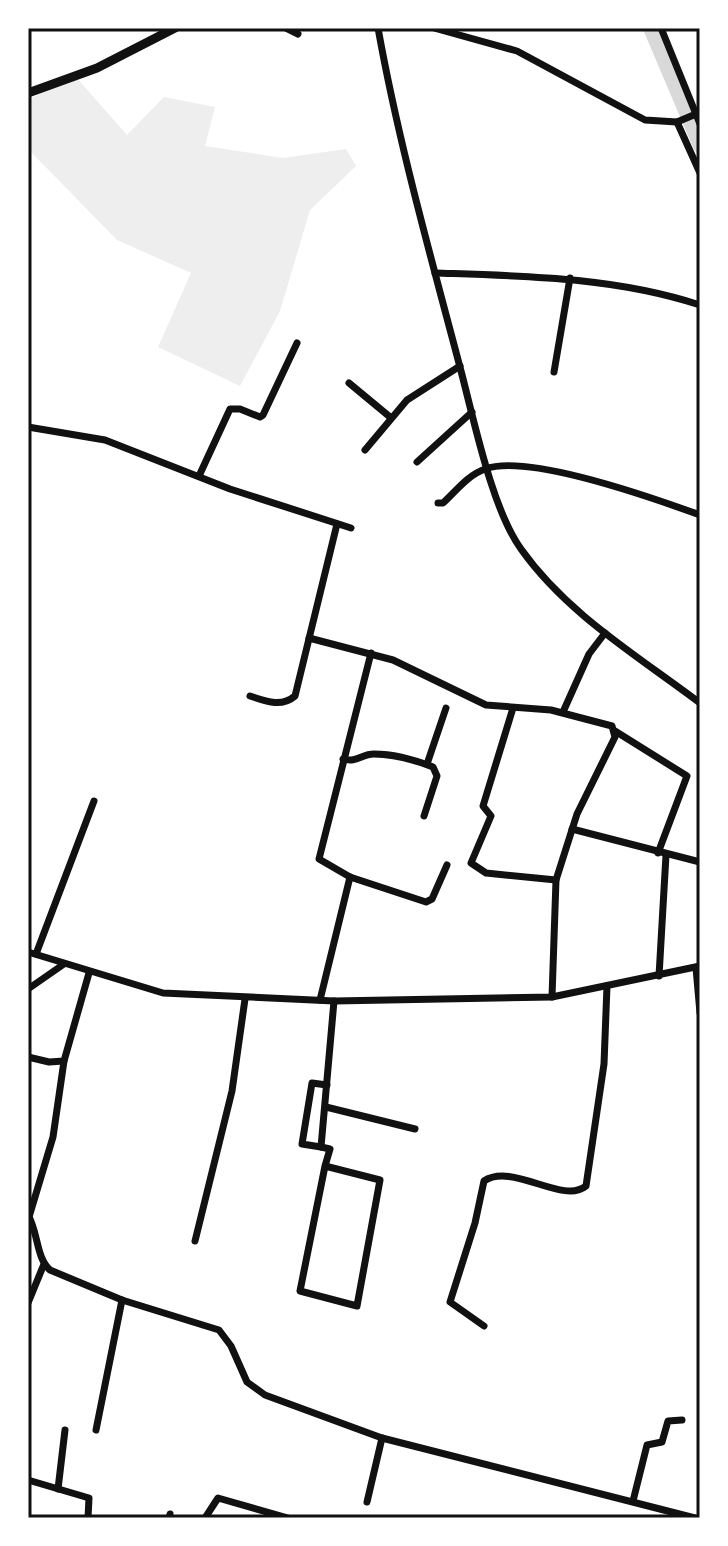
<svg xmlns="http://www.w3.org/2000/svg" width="728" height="1546" viewBox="0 0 728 1546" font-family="Signika,sans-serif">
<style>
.green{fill:#eee}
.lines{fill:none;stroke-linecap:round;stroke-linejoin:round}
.canal{stroke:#d9d9d9;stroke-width:14}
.minor{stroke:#111;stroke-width:7}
.tertiary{stroke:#111;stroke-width:9}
.neatline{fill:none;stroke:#111;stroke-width:3}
</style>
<rect width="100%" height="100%" fill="#fff"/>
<polygon class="green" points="75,76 127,135 164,97 215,107 205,146 283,158 346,149 356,166 310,210 280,311 240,386 158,347 191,273 117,240 31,152 28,100"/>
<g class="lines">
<polyline class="canal" points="650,28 700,146"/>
<g class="minor">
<polyline points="286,28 298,34"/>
<path d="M378,28C399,145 431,257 461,371C474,420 492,509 521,549C567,614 638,656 700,703"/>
<polyline points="434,28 517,51 645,120 677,122 696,114"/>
<polyline points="661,28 700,124"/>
<polyline points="677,122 700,173"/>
<path d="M435,273C525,276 614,277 700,305"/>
<polyline points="554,372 570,278"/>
<polyline points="349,383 390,417"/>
<polyline points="28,427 105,440 230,489 351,528"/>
<polyline points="365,450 407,400 460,366"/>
<polyline points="417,462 472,412"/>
<polyline points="199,476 230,409 240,409 260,417 263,415 297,343"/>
<path d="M438,503H443C456,491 468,475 485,469C528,453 656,499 700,515"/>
<polyline points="309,638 393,660 486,705 551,710 612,726 615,737 577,814 556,880 552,997"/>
<polyline points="371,653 319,859 350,877 426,902 432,899 447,865"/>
<path d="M250,696C265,701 281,708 295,696L337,524"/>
<polyline points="513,708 483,806 491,816 471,863 486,873 556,880"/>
<polyline points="563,712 589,654 605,633"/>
<polyline points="615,731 687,776 658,853"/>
<path d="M343,759C357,763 361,754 374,754C394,754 415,760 433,767L437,776L424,816"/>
<polyline points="427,764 446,708"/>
<polyline points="572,829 700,862"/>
<polyline points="28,952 163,993 334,1001 552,997 700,966"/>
<polyline points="36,954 94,801"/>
<polyline points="696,968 700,1013"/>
<polyline points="659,976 666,855"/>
<polyline points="28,989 64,964"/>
<polyline points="320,1000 350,877"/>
<polyline points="28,1057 49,1062 64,1061 89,973"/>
<polyline points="326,1107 415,1129"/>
<polyline points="321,1147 302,1144 312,1083 327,1085"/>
<polyline points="325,1166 380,1180 357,1306 300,1291 325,1166 330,1149 321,1147 334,1001"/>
<path d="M28,1215C38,1231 36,1258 50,1270L122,1300L219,1330L231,1346L247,1382L265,1395L382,1438L695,1518"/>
<polyline points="29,1217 53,1137 64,1061"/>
<polyline points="195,1241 232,1091 245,999"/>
<polyline points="28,1303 44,1264"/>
<path d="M484,1326L450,1302L475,1223L484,1181C512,1162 563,1205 586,1186L604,1064L607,986"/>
<polyline points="96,1430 122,1300"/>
<polyline points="28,1480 89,1498 88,1518"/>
<polyline points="58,1489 65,1430"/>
<polyline points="633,1501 647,1445 662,1442 668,1421 682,1420"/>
<polyline points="367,1502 382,1438"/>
<polyline points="169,1518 170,1514"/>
<polyline points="205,1518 218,1498 288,1518"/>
</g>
<polyline class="tertiary" points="28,93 97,68 175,28"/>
</g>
<rect width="728" height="1546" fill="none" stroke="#ffffff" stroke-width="60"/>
<rect x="30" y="30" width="668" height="1486" class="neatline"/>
</svg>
